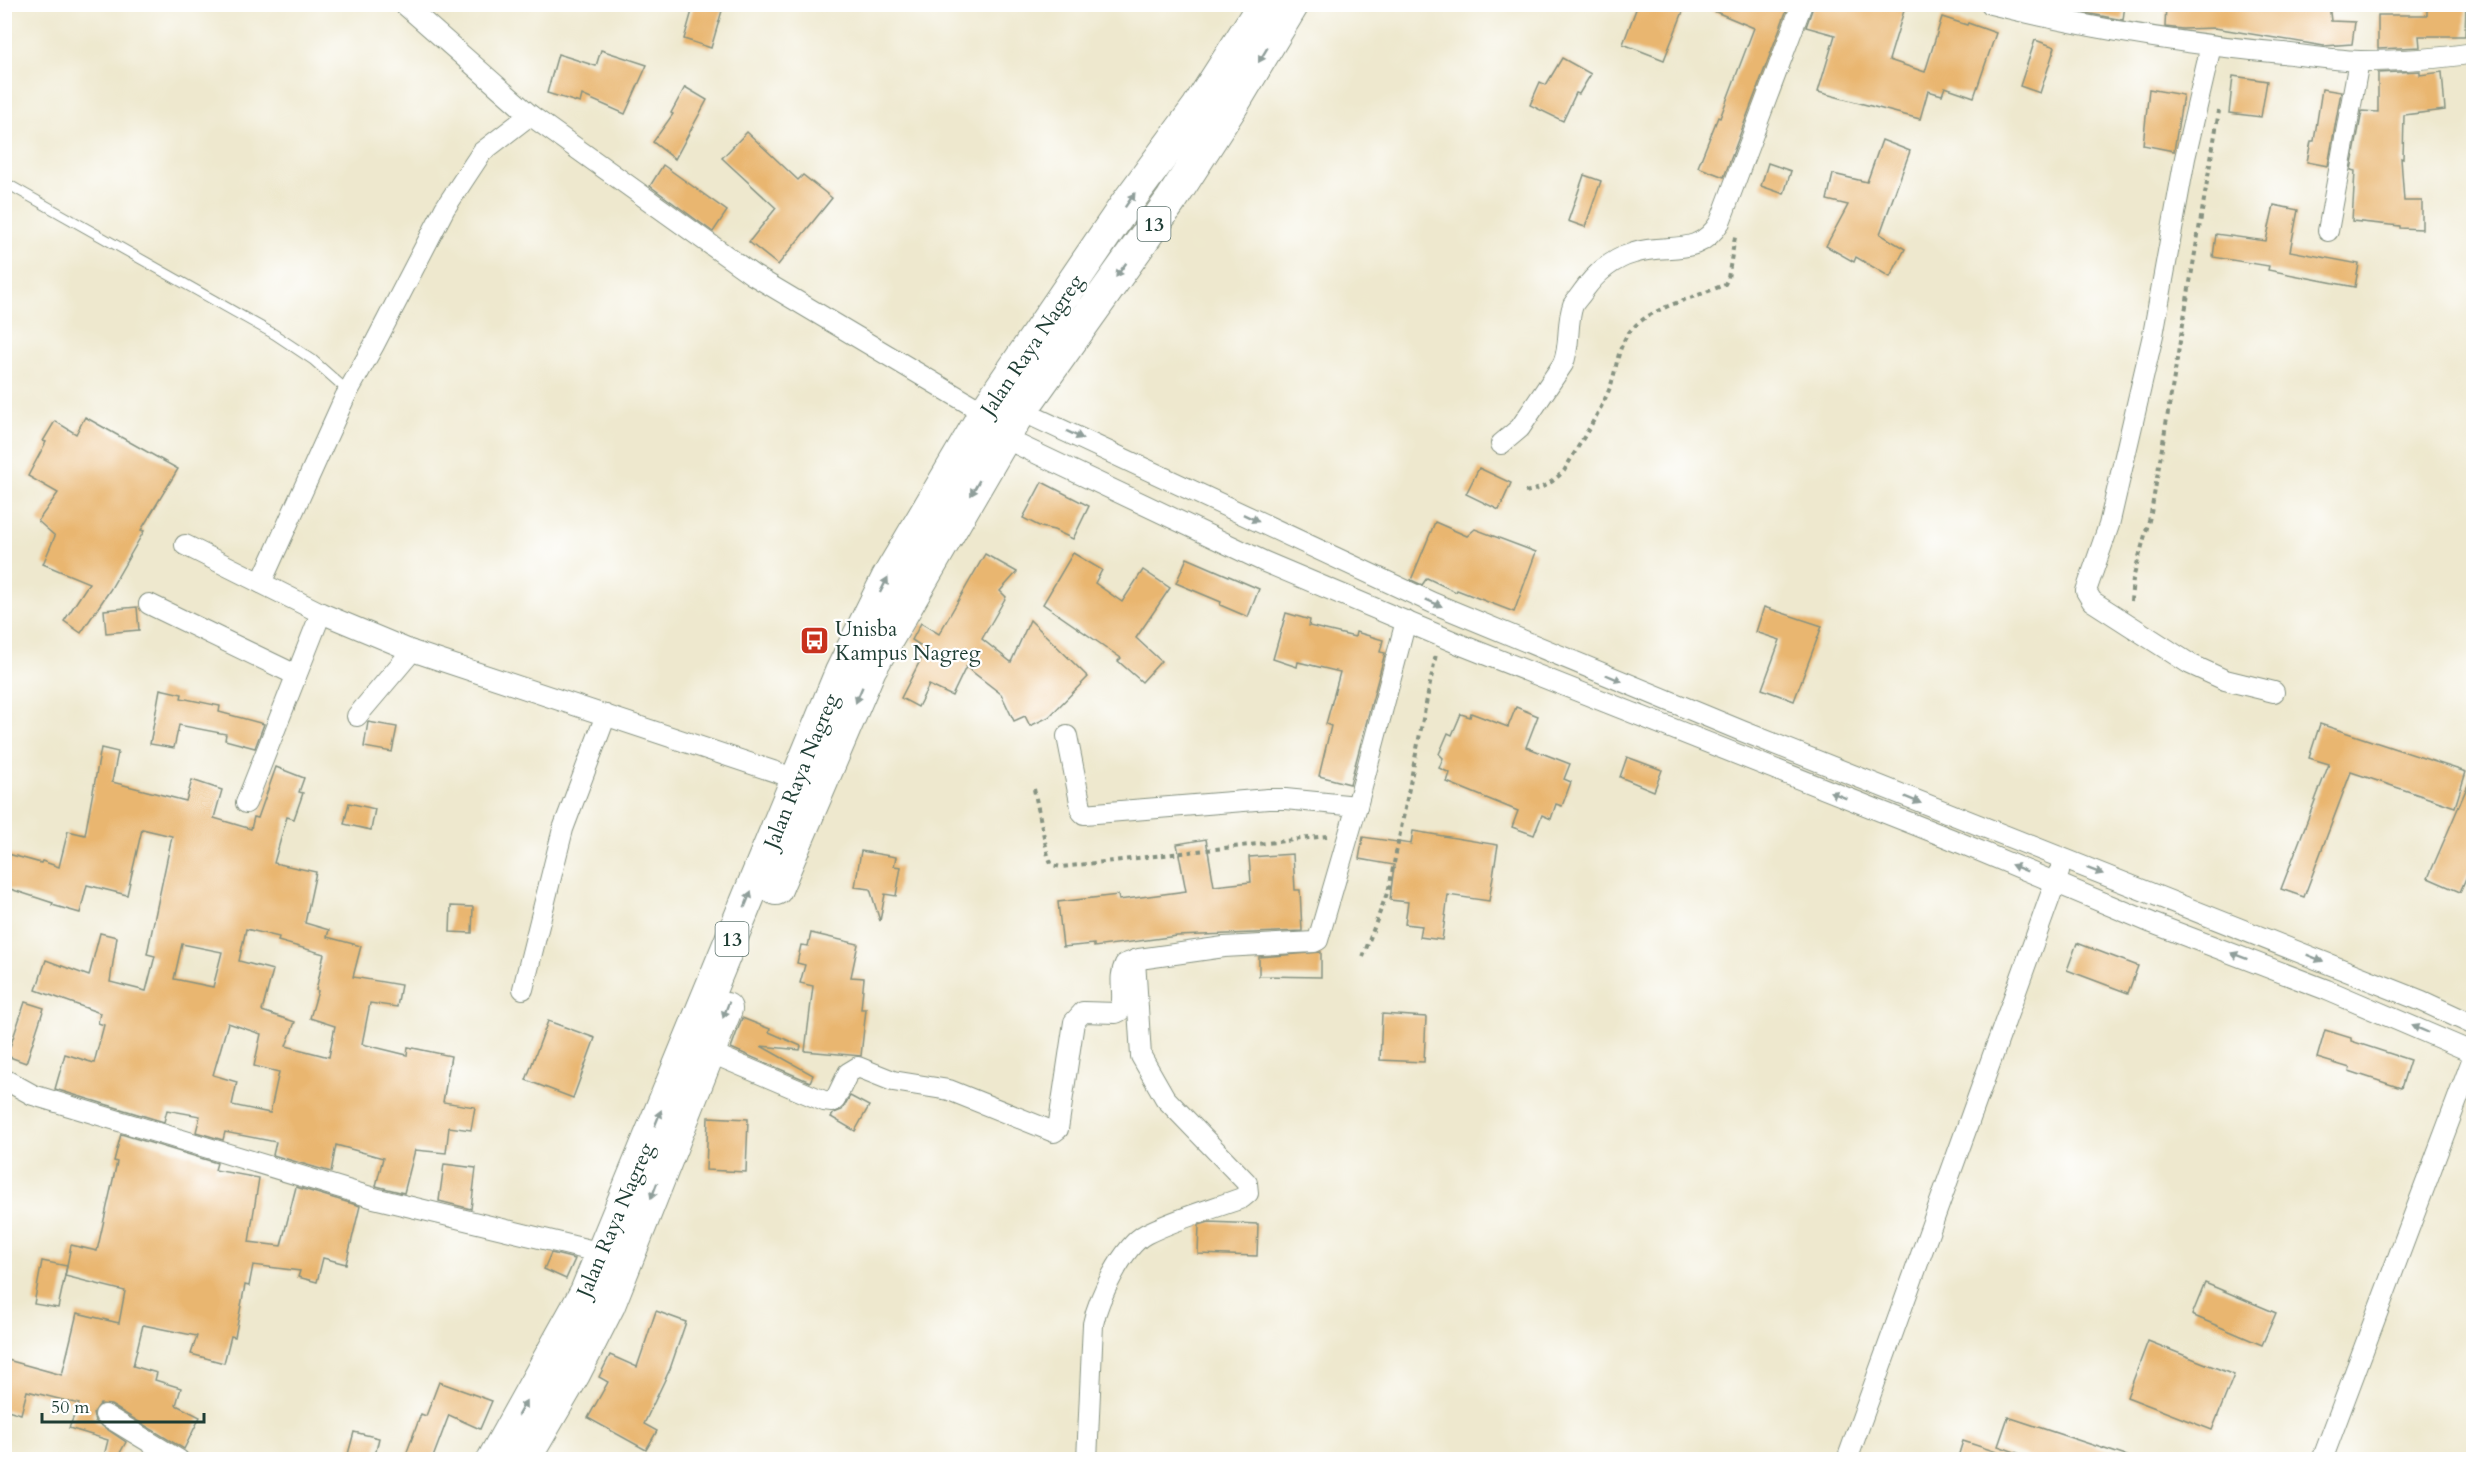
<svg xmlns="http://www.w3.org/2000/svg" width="2478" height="1464" viewBox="0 0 2478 1464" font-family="Cardo,serif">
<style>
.building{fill:#e9b670;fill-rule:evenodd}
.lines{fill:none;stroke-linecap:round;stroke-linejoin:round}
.service-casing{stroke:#869281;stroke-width:11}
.minor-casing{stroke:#869281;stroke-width:22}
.trunk-casing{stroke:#869281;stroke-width:34}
.path{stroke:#869281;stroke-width:4;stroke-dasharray:4.5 4.5;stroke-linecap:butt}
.service{stroke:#fff;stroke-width:9}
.minor{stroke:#fff;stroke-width:20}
.trunk{stroke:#fff;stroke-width:32}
.oneway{fill:#8f9e9a}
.labels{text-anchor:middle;stroke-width:4.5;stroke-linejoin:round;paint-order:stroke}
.shield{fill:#fff;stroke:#627771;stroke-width:1.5}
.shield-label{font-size:20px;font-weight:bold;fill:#1f3d34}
.street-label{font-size:21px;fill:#1f3d34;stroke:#fff}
.poi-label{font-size:21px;fill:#1f3d34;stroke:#fff;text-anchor:start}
</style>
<rect width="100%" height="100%" fill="#fff"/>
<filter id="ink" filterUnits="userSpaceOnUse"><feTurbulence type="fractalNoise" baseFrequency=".0167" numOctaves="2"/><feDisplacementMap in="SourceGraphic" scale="12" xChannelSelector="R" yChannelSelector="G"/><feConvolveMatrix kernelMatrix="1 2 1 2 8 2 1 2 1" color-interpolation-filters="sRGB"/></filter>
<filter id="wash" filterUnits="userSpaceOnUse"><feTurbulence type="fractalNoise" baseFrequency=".008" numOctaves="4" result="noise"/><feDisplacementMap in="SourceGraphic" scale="24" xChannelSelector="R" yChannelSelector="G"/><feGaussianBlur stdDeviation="1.35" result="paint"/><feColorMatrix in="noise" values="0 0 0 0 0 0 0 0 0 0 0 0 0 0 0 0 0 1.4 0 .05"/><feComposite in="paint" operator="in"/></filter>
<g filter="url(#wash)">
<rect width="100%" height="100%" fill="#eee8ce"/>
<g id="blocks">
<g class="building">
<polygon points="694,4 724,4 711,48 684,39"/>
<polygon points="1638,4 1686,4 1664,60 1623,44"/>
<polygon points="1697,4 1789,4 1724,177 1698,167 1718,117 1720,118 1754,28"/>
<polygon points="1814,4 1906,4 1889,60 1925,72 1942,17 1967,25 1968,23 1996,33 1974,97 1945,87 1942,95 1928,91 1920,119 1818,92 1835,35 1806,27"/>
<polygon points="2076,4 2125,4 2123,20 2075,11"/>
<polygon points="2166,4 2329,4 2331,21 2355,22 2352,44 2324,46 2215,28 2183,29 2165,27"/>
<polygon points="2427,4 2466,4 2465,36 2419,36 2420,47 2378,49 2378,15 2427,15"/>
<polygon points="2035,40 2055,47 2040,93 2020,86"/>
<polygon points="601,50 647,65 625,114 582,95 580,103 547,93 558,54 596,66"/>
<polygon points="1562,58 1591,74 1579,94 1576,93 1563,121 1530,105 1540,82 1546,85"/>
<polygon points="2420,71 2420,75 2442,72 2445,110 2404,115 2403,159 2401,158 2404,201 2422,201 2422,229 2400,228 2400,226 2352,221 2355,171 2351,170 2362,111 2378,112 2378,73"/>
<polygon points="2233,76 2267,81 2261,117 2229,113"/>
<polygon points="685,87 707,100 675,159 653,142 673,114 671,113"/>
<polygon points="2149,89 2183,95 2174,151 2143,145"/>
<polygon points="2322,89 2341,92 2328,166 2307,162 2311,141 2314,141"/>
<polygon points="747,132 798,180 803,175 832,198 778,265 749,242 776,208 722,158"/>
<polygon points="1882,140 1910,151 1880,234 1905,249 1890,277 1856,257 1854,262 1826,246 1848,205 1827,200 1833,174 1867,182"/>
<polygon points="1768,163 1791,171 1784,194 1761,186"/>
<polygon points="663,165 727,211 713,232 650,186"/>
<polygon points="1584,175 1601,181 1585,227 1568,221"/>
<polygon points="2274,205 2298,210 2290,251 2359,264 2355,287 2268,270 2269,266 2213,257 2216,234 2266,241"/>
<polygon points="85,417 178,469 141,530 144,531 110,590 81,633 64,621 89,583 43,564 55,536 38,521 58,493 28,476 46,442 43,441 55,421 76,434"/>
<polygon points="1479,468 1511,483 1499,510 1466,494"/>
<polygon points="1042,482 1089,506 1073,539 1054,530 1041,527 1023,518"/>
<polygon points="1435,522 1467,536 1475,529 1536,552 1514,612 1457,590 1456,592 1427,578 1422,585 1411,580"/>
<polygon points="1073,553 1102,570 1095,583 1122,602 1143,570 1170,588 1136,638 1161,661 1142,682 1118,661 1121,658 1043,604"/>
<polygon points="985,554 1017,572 1000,591 1006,597 982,639 1011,662 1030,620 1088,677 1049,717 1030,726 1025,716 1014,721 1001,694 966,667 952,696 929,685 918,707 901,698 926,649 912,640 921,623 939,634"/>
<polygon points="1187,558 1259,589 1248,617 1220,605 1221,602 1176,583"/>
<polygon points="137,607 139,630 106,633 104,610"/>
<polygon points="1764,607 1822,626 1794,701 1762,689 1780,640 1756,632"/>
<polygon points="1286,613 1310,620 1309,626 1355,637 1356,632 1383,640 1380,652 1385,653 1350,784 1319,776 1331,726 1326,724 1340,672 1298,662 1297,667 1273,659"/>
<polygon points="160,689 182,694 181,698 220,706 219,712 264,724 255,748 225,740 226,734 179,725 174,748 150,744"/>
<polygon points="1516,707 1538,716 1526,747 1570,764 1564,779 1571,782 1562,806 1556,804 1551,819 1542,815 1534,835 1512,827 1518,811 1447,782 1450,773 1439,768 1443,758 1439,754 1448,733 1452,735 1461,714 1470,717 1471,713 1508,727"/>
<polygon points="368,722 397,727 392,752 364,747"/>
<polygon points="2320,724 2466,772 2455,807 2351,772 2304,897 2281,889 2329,764 2309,758"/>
<path d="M101,748L118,752L112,782L186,801L192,780L222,790L214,818L251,829L254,817L258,818L276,767L304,778L299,792L303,793L294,819L287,817L274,863L316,872L305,923L329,930L327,937L361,946L353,977L401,985L397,1007L370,1003L362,1044L407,1055L408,1047L451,1056L443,1102L475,1107L471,1130L449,1127L446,1153L415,1150L404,1193L376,1186L383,1158L336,1145L331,1172L273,1155L276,1142L225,1132L223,1140L196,1132L200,1116L167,1110L164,1122L55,1089L65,1054L94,1063L104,1025L98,1023L100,1013L36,990L46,960L89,976L100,933L117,937L110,982L146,991L155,956L147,954L172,836L142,829L127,895L87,885L80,913L52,905L53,903L4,887V868L8,854L41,863L42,861L59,867L68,831L85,835ZM246,929L279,937L278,941L324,954L316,990L318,991L310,1018L335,1026L329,1057L286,1046L295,1022L262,1011L273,970L239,961ZM182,944L222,952L213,987L174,979ZM228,1023L261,1034L254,1066L279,1072L270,1113L232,1105L237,1082L213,1075Z"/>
<polygon points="1627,757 1662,770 1654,791 1620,777"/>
<polygon points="2474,771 2474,860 2460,892 2428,878"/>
<polygon points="349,803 375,809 371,830 344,824"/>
<polygon points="1413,831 1498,845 1489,901 1448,895 1442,940 1420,937 1422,926 1405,924 1408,902 1390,900 1394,865 1359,859 1363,837 1411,844"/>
<polygon points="1206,839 1214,886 1251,882 1249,857 1293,854 1295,890 1300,890 1302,931 1177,936 1094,947 1094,944 1063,947 1058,902 1118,895 1119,900 1186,891 1177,844"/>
<polygon points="861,851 896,857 894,866 901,867 896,896 885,894 880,921 870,889 855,887"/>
<polygon points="451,906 473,907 472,933 450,932"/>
<polygon points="811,933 858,944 851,977 864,978 861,1009 866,1009 861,1056 805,1051 813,986 800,983 805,965 797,963 801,945 808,946"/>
<polygon points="2077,943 2138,966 2128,993 2067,970"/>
<polygon points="1321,952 1321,977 1259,976 1259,957"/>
<polygon points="25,1002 44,1008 26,1063 7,1056"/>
<polygon points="1382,1014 1426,1017 1424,1062 1380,1060"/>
<polygon points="742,1018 770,1029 769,1032 801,1046 800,1050 761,1046 813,1075 810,1082 731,1048"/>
<polygon points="548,1021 595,1038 573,1098 526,1080"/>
<polygon points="2325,1030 2351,1038 2351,1041 2410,1060 2401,1088 2349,1071 2350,1068 2317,1058"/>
<polygon points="850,1096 869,1106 855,1131 831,1117 834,1113 842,1110"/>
<polygon points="708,1117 748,1119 746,1172 706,1170"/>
<polygon points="121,1134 217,1163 215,1170 259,1178 249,1242 281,1246 296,1187 360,1206 346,1264 323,1258 317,1282 298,1277 300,1271 253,1265 249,1286 245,1285 235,1337 231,1336 224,1363 191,1354 197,1336 143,1325 133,1366 157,1373 155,1380 181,1388 176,1405 200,1417 184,1449 111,1405 100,1404 93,1414 95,1421 126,1442 116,1460 103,1460 108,1440 69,1428 79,1404 27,1391 21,1414 4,1409 4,1359 62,1375 77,1313 119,1323 125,1291 65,1276 71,1245 97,1251 117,1162 114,1161"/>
<polygon points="444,1164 476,1168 471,1209 439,1201"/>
<polygon points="1209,1222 1258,1224 1257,1256 1198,1254 1199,1225"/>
<polygon points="551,1253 575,1259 566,1279 544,1269"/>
<polygon points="42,1261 67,1266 58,1308 34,1304"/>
<polygon points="2205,1283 2276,1313 2262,1345 2192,1315"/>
<polygon points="656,1311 686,1322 670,1369 644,1424 657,1431 646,1450 588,1418 608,1382 599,1377 610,1355 637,1367"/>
<polygon points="2148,1341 2234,1375 2212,1430 2127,1397"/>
<polygon points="439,1382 492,1401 480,1429 449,1415 432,1460 404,1460 421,1414 426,1416"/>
<polygon points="2008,1417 2126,1456 2125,1460 2037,1460 1998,1446"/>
<polygon points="354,1432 379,1438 374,1460 348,1454"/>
<polygon points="1963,1441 2009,1456 2009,1460 1957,1460"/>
</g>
</g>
</g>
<g filter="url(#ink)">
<use href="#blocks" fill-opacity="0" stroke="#869281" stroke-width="1.5"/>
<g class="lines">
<defs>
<polyline id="service" points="4,182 274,334 313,360 348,391"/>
<g id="minor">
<polyline points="404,4 530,115 753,275 973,406 980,423 1004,438 1265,562 1464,646 1951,839 2152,923 2327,990 2474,1053"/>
<path d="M1991,4C2087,28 2184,44 2283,53C2308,56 2334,60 2360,61C2398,61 2436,59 2474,53"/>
<polyline points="2211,46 2185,158 2153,335 2109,525 2086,591 2092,601 2190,664 2225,680 2274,692"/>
<polyline points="2328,231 2359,61"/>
<polyline points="1013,407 1433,603 1742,731 2422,1001 2474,1025"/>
<path d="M1501,444L1520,428L1563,364C1571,345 1566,324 1573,305C1576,300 1581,295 1584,290C1597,272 1612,259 1634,253C1668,242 1697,259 1720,222L1802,4"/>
<polyline points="185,545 321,613 412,651"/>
<polyline points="261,583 345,397 374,345 445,208 482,152 530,115"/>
<polyline points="149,604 296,675"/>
<polyline points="357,716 412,651 797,779"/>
<polyline points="1067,736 1082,812 1084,814 1268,799 1285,799 1357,806 1406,621"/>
<polyline points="246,803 321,613"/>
<polyline points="523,989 563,829 606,715"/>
<path d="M709,1052L824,1101L832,1102L835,1100L848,1073L858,1067L893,1081L949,1090L1054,1132L1058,1129L1074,1022L1083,1012L1116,1013L1120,1011C1126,995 1117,980 1125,964L1139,959L1224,947L1314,942L1318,940L1357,806"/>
<polyline points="4,1079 33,1095 374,1198 602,1253"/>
<polyline points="105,1415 179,1460"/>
<path d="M1087,1460L1093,1324C1098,1299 1123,1246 1146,1234C1175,1219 1212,1209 1242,1198L1248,1193L1247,1183L1165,1098L1141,1056L1135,960"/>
<polyline points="1847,1460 2059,872"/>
<polyline points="2322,1460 2474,1055"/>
</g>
<g id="trunk">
<polyline points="776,889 870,669 1015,419 1172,199 1233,104 1293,4"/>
<polyline points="493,1460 586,1292 841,672 887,579 992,401 1127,203 1198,107 1264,4"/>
<polyline points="524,1460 574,1374 609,1305 726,1009"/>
</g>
</defs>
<use href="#service" class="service-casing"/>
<use href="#minor" class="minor-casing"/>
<use href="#trunk" class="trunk-casing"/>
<g class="path">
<path d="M1525,492C1542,489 1552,483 1564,471C1579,444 1597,418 1609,390C1618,369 1616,344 1634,327C1656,305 1697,298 1725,284L1728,278L1735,237"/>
<polyline points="2131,601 2133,579 2151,513 2219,111"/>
<polyline points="1034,789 1048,856 1052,865 1061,867 1327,836"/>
<polyline points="1363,957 1389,888 1436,654"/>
</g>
<use href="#service" class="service"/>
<use href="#minor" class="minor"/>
<use href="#trunk" class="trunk"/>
</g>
<defs><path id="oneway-solid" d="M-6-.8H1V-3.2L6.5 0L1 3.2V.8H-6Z" transform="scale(1.5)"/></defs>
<g class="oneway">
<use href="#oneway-solid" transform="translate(1263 55) rotate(121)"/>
<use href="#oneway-solid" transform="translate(1130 200) rotate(-55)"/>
<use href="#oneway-solid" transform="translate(1121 270) rotate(126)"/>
<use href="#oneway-solid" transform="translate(1075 435) rotate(25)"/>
<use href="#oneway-solid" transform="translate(975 488) rotate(120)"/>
<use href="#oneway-solid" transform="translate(1251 518) rotate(26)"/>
<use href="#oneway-solid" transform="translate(884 585) rotate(-63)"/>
<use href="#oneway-solid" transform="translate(1434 603) rotate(23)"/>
<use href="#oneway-solid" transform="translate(1614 678) rotate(23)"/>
<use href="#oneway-solid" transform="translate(859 695) rotate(113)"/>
<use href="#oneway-solid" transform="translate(1838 795) rotate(-158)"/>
<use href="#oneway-solid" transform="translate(1913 800) rotate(22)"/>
<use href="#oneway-solid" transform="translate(2019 868) rotate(-157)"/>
<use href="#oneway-solid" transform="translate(2095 871) rotate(21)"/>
<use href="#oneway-solid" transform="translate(748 899) rotate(-68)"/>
<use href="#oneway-solid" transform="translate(2239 956) rotate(-159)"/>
<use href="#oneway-solid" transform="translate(2315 958) rotate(22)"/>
<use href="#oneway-solid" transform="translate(726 1010) rotate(111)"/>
<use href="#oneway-solid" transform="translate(2420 1029) rotate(-157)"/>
<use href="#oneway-solid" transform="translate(658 1118) rotate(-68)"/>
<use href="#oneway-solid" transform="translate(654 1191) rotate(111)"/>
<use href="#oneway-solid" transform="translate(522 1408) rotate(-61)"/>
</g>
</g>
<defs>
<symbol id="bus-square" viewBox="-11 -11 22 22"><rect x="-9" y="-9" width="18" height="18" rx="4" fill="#c8321e" stroke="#fff"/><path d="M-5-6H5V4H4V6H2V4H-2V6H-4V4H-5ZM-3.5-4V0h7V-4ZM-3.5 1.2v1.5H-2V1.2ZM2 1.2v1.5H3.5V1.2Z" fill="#fff"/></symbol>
</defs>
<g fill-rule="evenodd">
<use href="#bus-square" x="798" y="624" width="33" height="33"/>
</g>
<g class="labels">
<g class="shield">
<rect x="1137.5" y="207" width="33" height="34" rx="4.5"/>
<rect x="715.5" y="922" width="33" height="34" rx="4.5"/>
</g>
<g class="shield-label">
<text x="1154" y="231">13</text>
<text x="732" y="946">13</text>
</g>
<g class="street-label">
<text transform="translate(1032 345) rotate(-56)" y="7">Jalan Raya Nagreg</text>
<text transform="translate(801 771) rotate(-68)" y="7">Jalan Raya Nagreg</text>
<text transform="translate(615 1220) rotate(-67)" y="7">Jalan Raya Nagreg</text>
</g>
<g class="poi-label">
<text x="835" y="636">Unisba<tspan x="835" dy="24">Kampus Nagreg</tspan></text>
</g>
</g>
<rect width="2478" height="1464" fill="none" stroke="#fff" stroke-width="24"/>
<path d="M42 1413v9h162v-9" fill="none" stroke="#1f3d34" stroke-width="3"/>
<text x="51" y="1413" font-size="18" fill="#1f3d34" stroke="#ffffff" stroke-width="4.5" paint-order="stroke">50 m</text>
</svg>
